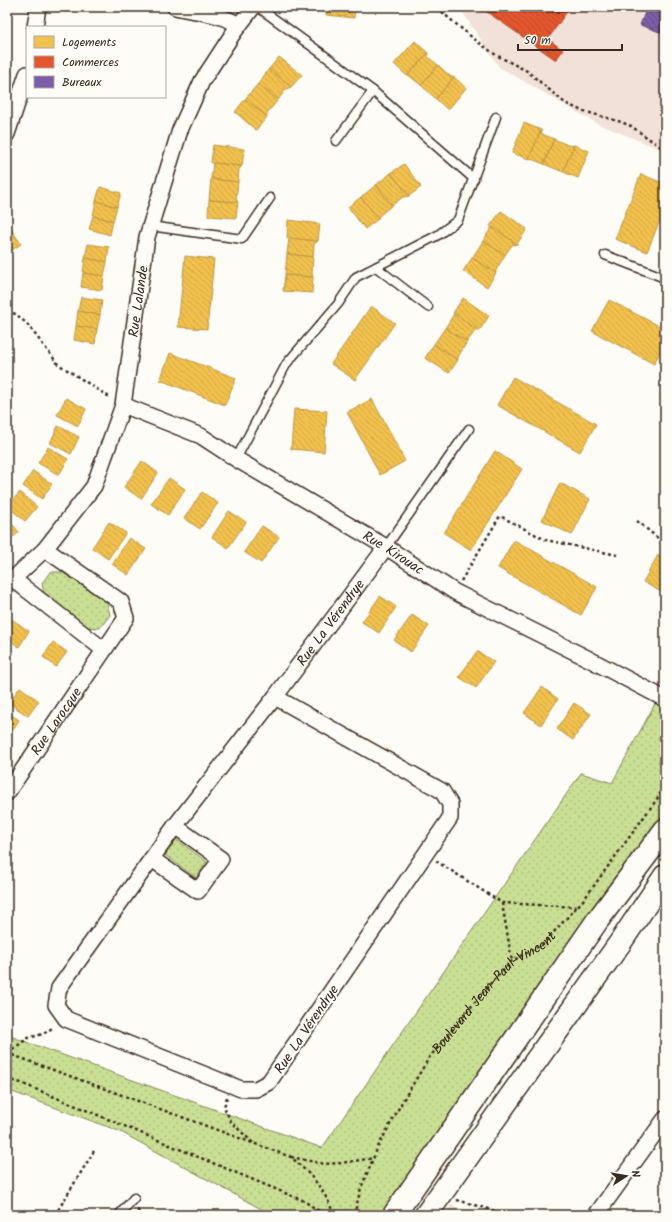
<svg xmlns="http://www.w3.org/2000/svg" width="672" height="1222" viewBox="0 0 672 1222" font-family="Kalam,sans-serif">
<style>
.built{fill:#f2e1d8}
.grass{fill:url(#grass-dots);stroke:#828459}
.homes{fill:url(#homes-back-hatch);stroke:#bb9440}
.shops{fill:url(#shops-back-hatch);stroke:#b14a29}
.offices{fill:url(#offices-back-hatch);stroke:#684e7e}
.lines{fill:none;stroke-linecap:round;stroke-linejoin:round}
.lane-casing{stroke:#3b2a1e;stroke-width:11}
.street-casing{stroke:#3b2a1e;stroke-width:18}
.secondary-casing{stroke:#3b2a1e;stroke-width:25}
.path{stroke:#3b2a1e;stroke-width:2.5;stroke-dasharray:3 3;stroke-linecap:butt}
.lane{stroke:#fdfcf7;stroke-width:8}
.street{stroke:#fdfcf7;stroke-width:15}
.secondary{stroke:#fdfcf7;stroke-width:22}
.labels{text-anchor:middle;stroke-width:4;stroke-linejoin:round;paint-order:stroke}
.street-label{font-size:14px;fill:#3b2a1e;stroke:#fdfcf7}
</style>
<defs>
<pattern id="grass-dots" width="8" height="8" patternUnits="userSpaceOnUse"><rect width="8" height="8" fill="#c9df94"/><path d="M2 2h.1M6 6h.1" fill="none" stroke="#aec07f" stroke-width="1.8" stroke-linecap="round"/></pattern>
<pattern id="homes-back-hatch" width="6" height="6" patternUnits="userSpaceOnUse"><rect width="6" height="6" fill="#f2c14e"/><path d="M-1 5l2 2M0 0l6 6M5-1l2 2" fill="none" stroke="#d0a644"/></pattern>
<pattern id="shops-back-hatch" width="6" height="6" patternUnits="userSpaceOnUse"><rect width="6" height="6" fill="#e4572e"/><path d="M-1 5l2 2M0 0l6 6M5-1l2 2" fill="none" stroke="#ba4827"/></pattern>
<pattern id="offices-back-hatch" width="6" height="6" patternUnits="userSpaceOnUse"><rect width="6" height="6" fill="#7b5ea7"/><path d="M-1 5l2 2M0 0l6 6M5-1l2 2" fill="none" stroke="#614a80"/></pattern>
</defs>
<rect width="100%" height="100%" fill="#fdfcf7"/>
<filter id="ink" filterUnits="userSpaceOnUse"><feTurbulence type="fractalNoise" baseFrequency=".025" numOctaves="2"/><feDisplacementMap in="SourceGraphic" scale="8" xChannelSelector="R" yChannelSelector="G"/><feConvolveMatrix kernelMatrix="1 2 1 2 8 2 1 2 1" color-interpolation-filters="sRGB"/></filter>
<g filter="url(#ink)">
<g class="built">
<polygon points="459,7 665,7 665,151 598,124 499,67"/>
<polygon points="451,1205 478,1215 444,1215"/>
</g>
<g class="grass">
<polygon points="50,572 62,572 107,602 110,615 100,628 84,627 44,595 42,583"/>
<polygon points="657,700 665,705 665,811 394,1215 272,1215 119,1131 7,1090 7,1035 322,1148 581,773 612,783"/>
<polygon points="176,839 207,862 196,878 165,855"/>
</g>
<g class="homes">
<polygon points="327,7 355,7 354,18 326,15"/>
<polygon points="415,41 428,53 407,76 394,64"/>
<polygon points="428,53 428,57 438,65 421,85 408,75"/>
<polygon points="279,57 302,75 291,87 269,69"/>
<polygon points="438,65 451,77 454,77 436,99 421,85"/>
<polygon points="269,69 291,87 286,89 278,100 258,84"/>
<polygon points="454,77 466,88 448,110 436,99"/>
<polygon points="258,84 278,100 267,113 267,117 245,99"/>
<polygon points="245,99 267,117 256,130 235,112"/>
<polygon points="524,123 541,130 529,159 512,153"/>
<polygon points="541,130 542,134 554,139 544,164 529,158"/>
<polygon points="554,139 570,146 574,145 563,172 544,164"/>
<polygon points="213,145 244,149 242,166 211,163"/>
<polygon points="574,145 589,151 578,178 563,172"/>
<polygon points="213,163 242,166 239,169 238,182 211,179"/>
<polygon points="404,164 421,187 409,196 391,173"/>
<polygon points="391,173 409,196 403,197 392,205 376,185"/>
<polygon points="641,174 665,184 665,208 647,252 615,239"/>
<polygon points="211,179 238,182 236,199 238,202 209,200"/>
<polygon points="376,185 392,205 379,216 378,219 361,197"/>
<polygon points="100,187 121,193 117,207 96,201"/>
<polygon points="361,197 378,219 365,229 348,207"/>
<polygon points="209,200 238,202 236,218 208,216"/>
<polygon points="96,201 117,207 113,221 93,216"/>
<polygon points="501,211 527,229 517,244 490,226"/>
<polygon points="93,216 113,221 110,235 89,229"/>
<polygon points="288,220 320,224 318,241 287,238"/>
<polygon points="9,226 21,244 9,252 7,250 7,228"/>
<polygon points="492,227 517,244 512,245 505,255 483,241"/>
<polygon points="289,238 318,241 314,244 313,257 287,254"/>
<polygon points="483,241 505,255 496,270 496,273 472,258"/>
<polygon points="88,244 109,247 107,262 85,258"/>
<polygon points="287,254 313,257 312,274 313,277 285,275"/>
<polygon points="185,256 214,259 207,329 178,327"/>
<polygon points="85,258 107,262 104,276 83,273"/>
<polygon points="472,258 496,273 487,287 463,271"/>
<polygon points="83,273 104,276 102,290 81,287"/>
<polygon points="285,275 313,277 312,293 283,291"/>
<polygon points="81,297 102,300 100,315 78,311"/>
<polygon points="463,298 489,316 479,331 453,313"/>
<polygon points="609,300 665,329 665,342 654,364 592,331"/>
<polygon points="371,306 395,323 355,380 331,364"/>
<polygon points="78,311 100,315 97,329 76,326"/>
<polygon points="454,314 479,331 475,331 467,342 445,328"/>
<polygon points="76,326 97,329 95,344 74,340"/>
<polygon points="445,328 467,342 458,357 458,360 434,344"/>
<polygon points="434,344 458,360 449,373 425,358"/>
<polygon points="170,353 236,378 225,405 160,380"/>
<polygon points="513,377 596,424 580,452 497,405"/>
<polygon points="66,398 86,409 78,426 57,415"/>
<polygon points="372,399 405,461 380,475 347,412"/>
<polygon points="294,409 327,411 324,452 291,449"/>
<polygon points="58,426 79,437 71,454 50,443"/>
<polygon points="48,447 68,459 59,475 38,463"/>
<polygon points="495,451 522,469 471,550 444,533"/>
<polygon points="142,461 158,473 141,499 124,487"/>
<polygon points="33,471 52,484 42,499 23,486"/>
<polygon points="169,478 185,489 168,515 151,504"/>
<polygon points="560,483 590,499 572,535 542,520"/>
<polygon points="20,492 37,507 25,521 7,506"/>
<polygon points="202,492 218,503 200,529 184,518"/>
<polygon points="229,511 246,522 228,548 212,537"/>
<polygon points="7,518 19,532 7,542"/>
<polygon points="109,522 126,533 108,559 92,548"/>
<polygon points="262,526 279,537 261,563 244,552"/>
<polygon points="129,538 146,549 128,575 112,564"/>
<polygon points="514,540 597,587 581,615 498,568"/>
<polygon points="658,555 665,560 665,594 643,582"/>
<polygon points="380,596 396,607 379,633 362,622"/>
<polygon points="412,615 429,626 411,652 394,640"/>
<polygon points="10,618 29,631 19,647 7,638 7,623"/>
<polygon points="53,642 67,652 56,667 43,657"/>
<polygon points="477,651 494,662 476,688 459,677"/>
<polygon points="20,687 39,701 28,716 9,703"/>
<polygon points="542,687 558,699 541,725 524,713"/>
<polygon points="574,703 591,714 573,740 557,729"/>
<polygon points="7,712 19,720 9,736 7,735"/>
</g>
<polygon class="shops" points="480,7 570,7 548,39 563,50 556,60"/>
<polygon class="offices" points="647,7 665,7 665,34 640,25"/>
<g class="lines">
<defs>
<g id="lane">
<polyline points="258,7 373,91 474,179"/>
<polyline points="336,141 373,91"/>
<polyline points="150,226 242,239 270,198"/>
<polyline points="605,255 665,278"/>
<polyline points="376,267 428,307"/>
<polyline points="236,459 287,363 338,304 356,277 438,235 458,220 496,117"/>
<polyline points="386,547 469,429"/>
<polyline points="119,1215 134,1198"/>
</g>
<g id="street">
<path d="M175,7C197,12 219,13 239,25"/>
<polyline points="35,27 38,7"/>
<polyline points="7,134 27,74"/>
<path id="s2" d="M123,405L201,436L236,459L386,547L455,592L587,658L665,699"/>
<polyline points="13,579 104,650"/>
<path id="s3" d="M7,582L13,579L45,549L94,486L123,405L147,237L180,130L202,81L234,32L253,7"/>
<path id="s4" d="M275,697L442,791L450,804V818L269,1082L256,1089H241L66,1019L56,1005L59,988L175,826L275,697L386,547"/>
<path id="s5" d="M7,793L126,618L121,602L45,549"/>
<polyline points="152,859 198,891 221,859 175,826"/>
<polyline points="596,1215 665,1119"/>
</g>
<g id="secondary">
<polyline points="394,1215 597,921 665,830"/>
<polyline points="426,1215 620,943 665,876"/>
</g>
</defs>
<use href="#lane" class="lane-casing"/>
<use href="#street" class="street-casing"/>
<use href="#secondary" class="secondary-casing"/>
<g class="path">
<polyline points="438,7 444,14 474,39 496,55 527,71 565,103 580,110 621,122 631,126 665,150"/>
<polyline points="7,312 16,314 27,324 58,364 111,398"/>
<polyline points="637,521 665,544"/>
<polyline points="461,581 500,516 546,540 617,555"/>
<polyline points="436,861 502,903 577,907"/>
<polyline points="502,903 512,961"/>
<polyline points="7,1047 8,1053 28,1038 43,1034 54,1027"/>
<path d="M7,1053L291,1157C312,1176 324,1188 334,1215"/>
<polyline points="7,1079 21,1083 304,1201 325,1215"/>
<polyline points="227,1097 224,1107 231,1122 253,1143"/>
<polyline points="291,1157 324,1164 341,1163 374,1158"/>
<polyline points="457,1200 509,1215"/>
<polyline points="137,1210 143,1215"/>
<polyline points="55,1215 94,1151"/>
<path id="s1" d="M354,1215L361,1188L378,1147L402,1102L429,1058L489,985L512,961L543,944L585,898L665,788"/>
</g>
<use href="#lane" class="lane"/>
<use href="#street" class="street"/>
<use href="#secondary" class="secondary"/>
</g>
</g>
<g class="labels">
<g class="street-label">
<text dy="5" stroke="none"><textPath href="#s3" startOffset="321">Rue Lalande</textPath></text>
<text dy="5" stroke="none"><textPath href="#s2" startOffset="309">Rue Kirouac</textPath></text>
<text dy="5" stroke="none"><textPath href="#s4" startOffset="1249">Rue La Vérendrye</textPath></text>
<text dy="5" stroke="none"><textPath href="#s5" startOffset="87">Rue Larocque</textPath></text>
<text dy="5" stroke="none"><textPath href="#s1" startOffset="268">Boulevard Jean-Paul-Vincent</textPath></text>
<text transform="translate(306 1029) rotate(-56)" y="5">Rue La Vérendrye</text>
</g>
</g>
<rect width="672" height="1222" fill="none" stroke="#fdfcf7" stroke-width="24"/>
<rect x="12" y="12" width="648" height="1198" fill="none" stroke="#3b2a1e" stroke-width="1.5" filter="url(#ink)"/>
<rect x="26" y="26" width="140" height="72" fill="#fdfcf7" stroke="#afa8a0"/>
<rect x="34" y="36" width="20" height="12" fill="#f2c14e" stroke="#afa8a0"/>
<text x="62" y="46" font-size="12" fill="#3b2a1e">Logements</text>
<rect x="34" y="56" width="20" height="12" fill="#e4572e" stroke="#afa8a0"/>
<text x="62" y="66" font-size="12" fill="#3b2a1e">Commerces</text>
<rect x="34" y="76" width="20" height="12" fill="#7b5ea7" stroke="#afa8a0"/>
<text x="62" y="86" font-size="12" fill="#3b2a1e">Bureaux</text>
<g transform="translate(626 1176) rotate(78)" stroke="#fdfcf7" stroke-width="3" paint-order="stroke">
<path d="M0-3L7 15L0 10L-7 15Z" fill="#3b2a1e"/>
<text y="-6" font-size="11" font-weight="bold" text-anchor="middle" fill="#3b2a1e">N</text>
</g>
<path d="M518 44v6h104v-6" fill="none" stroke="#3b2a1e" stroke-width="2"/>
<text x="524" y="44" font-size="12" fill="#3b2a1e" stroke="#fdfcf7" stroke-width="3" paint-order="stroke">50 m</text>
</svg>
